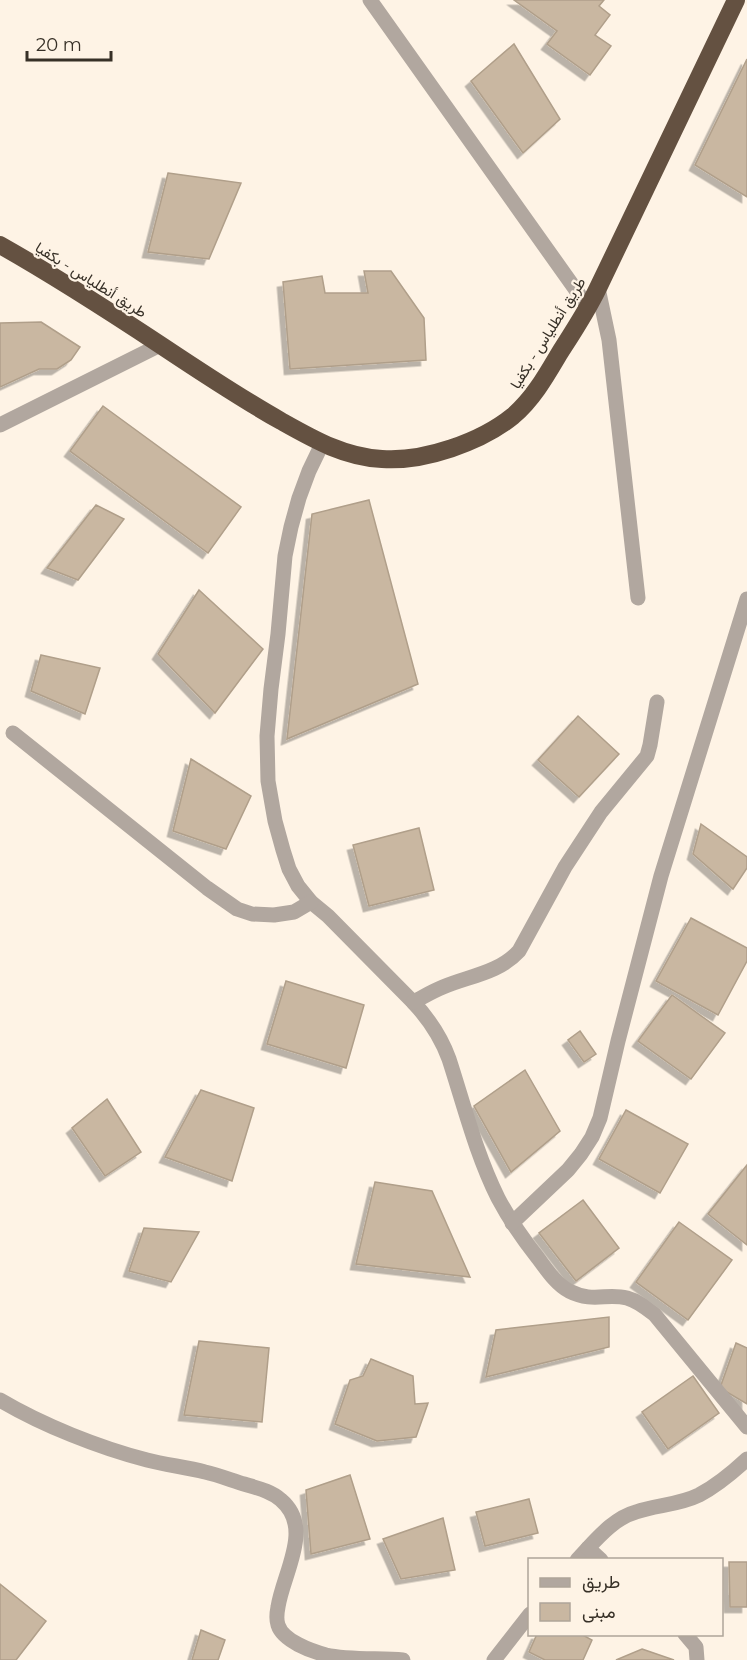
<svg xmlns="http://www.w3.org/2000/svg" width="747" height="1660" viewBox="0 0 747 1660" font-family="Montserrat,Vazirmatn,sans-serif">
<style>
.building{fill:#c9b7a1;stroke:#b09f8a;stroke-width:1.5;filter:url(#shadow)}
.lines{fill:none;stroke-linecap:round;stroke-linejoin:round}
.street{stroke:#b1a79f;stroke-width:15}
.highway{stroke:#645141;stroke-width:18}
.labels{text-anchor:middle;stroke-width:4.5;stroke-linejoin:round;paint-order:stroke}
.street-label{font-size:15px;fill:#373027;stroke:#fef3e5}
</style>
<defs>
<filter id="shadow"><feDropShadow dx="-5.5" dy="5.5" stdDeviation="0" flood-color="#0004"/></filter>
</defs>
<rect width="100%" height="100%" fill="#fef3e5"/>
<g class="building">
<polygon points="514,0 604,0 599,6 610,15 595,35 611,46 590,75 547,44 557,31"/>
<polygon points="514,44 560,119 523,153 471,81"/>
<polygon points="747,59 747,197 695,165"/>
<polygon points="168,173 241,183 209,259 148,252"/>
<polygon points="364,271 391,271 424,318 426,360 290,369 283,282 322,276 325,293 368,293"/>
<polygon points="41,322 80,347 71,360 57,369 39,369 0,387 0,323"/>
<polygon points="103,406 241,507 208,553 70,451"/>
<polygon points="369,500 418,684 287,739 312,514"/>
<polygon points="96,505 124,519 78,580 47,568"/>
<polygon points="199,590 263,649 215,713 158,654"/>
<polygon points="41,655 100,668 85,714 31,691"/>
<polygon points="578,716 619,754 579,797 538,760"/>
<polygon points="191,759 251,796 226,849 173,831"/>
<polygon points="701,824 747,857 747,868 733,889 693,854"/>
<polygon points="419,828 434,890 369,906 353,845"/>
<polygon points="691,918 747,948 747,961 718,1015 656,981"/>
<polygon points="286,981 364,1005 346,1068 267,1044"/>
<polygon points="672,995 725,1033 691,1079 638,1041"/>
<polygon points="580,1031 596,1054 584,1062 568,1040"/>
<polygon points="525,1070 560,1131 511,1172 474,1106"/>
<polygon points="201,1090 254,1108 232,1181 165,1157"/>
<polygon points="107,1099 141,1152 105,1176 72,1128"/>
<polygon points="626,1110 688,1144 660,1193 599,1159"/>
<polygon points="747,1165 747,1245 708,1214"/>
<polygon points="375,1182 432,1191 470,1277 356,1264"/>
<polygon points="583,1200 619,1248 576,1281 539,1233"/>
<polygon points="679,1222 732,1260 688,1320 636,1282"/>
<polygon points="144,1228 199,1232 171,1282 129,1271"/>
<polygon points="609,1317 609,1347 486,1377 496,1330"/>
<polygon points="199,1341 269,1348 262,1422 184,1415"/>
<polygon points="736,1343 747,1348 747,1404 720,1388"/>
<polygon points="371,1359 413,1376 415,1404 428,1403 416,1437 377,1441 335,1424 350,1380 363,1376"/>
<polygon points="693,1376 719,1413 668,1449 642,1412"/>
<polygon points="350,1475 370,1539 311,1554 306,1490"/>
<polygon points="529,1499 538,1533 485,1546 476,1512"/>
<polygon points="443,1518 455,1570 401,1579 383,1539"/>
<polygon points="729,1562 747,1562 747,1607 730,1607"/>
<polygon points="0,1584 46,1621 16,1660 0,1660"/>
<polygon points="201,1630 225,1640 218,1660 192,1660"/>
<polygon points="537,1634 581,1634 592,1640 583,1660 545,1660 529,1652"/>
<polygon points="642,1649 674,1660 616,1660"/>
</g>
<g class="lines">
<g class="street">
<polyline points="370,0 588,307"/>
<polyline points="598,288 609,340 638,598"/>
<polyline points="0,425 160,345"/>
<path d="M322,444L309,471L299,498L291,527L285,556L278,634L271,689L267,736L268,781L275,821L283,850L289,869L298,886L311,902L328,916L413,1002C429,1019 441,1037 449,1059C464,1105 476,1154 498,1198C509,1219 523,1239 538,1258C547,1270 556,1284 569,1291C593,1303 606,1293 627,1298C638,1301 646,1308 655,1315L747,1427"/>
<polyline points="13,733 207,888 237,909 252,914 274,915 294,912 311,902"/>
<path d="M413,1002C423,997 433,991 443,987C469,976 499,973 519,951L565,867L601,812L647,756L650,745L657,702"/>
<polyline points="512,1223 568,1170 581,1154 592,1137 600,1118 618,1041 661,876 747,599"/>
<path d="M0,1400C42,1425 100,1448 147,1460C166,1465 186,1467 205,1472C218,1475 231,1480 244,1484C257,1488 271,1491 281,1500C314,1528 283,1573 278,1607C277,1612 276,1619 278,1625C283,1641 311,1651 326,1655C348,1660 380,1658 403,1660"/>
<polyline points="577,1560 588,1548"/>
<path d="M601,1560L588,1548C601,1534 617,1517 636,1512C656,1505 679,1505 699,1495C716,1486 733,1472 747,1459"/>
<polyline points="685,1634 696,1647 697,1660"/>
<polyline points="494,1660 530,1614"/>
</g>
<path class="highway" d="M0,245C55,276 109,311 162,346C201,372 240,398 281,421C313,439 344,457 382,459C424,462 481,442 513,416C533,399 546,376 559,354C573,332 587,311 598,288L736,0"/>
</g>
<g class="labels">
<g class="street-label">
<text transform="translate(91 280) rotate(32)" y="5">طريق أنطلياس - بكفيا</text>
<text transform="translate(548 333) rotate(-58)" y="5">طريق أنطلياس - بكفيا</text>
</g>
</g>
<rect x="528" y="1558" width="195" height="78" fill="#fef3e5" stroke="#aea599" stroke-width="1.5"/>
<rect x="540" y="1578" width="30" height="9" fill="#b1a79f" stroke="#aea599" stroke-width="1.5"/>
<text x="582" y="1588" font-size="18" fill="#373027">طريق</text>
<rect x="540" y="1603" width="30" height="18" fill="#c9b7a1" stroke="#aea599" stroke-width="1.5"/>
<text x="582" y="1618" font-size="18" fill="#373027">مبنى</text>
<path d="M27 51v9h84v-9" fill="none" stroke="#373027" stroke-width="3"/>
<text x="36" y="51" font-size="18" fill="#373027" stroke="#fef3e5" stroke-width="4.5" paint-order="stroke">20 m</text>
</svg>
